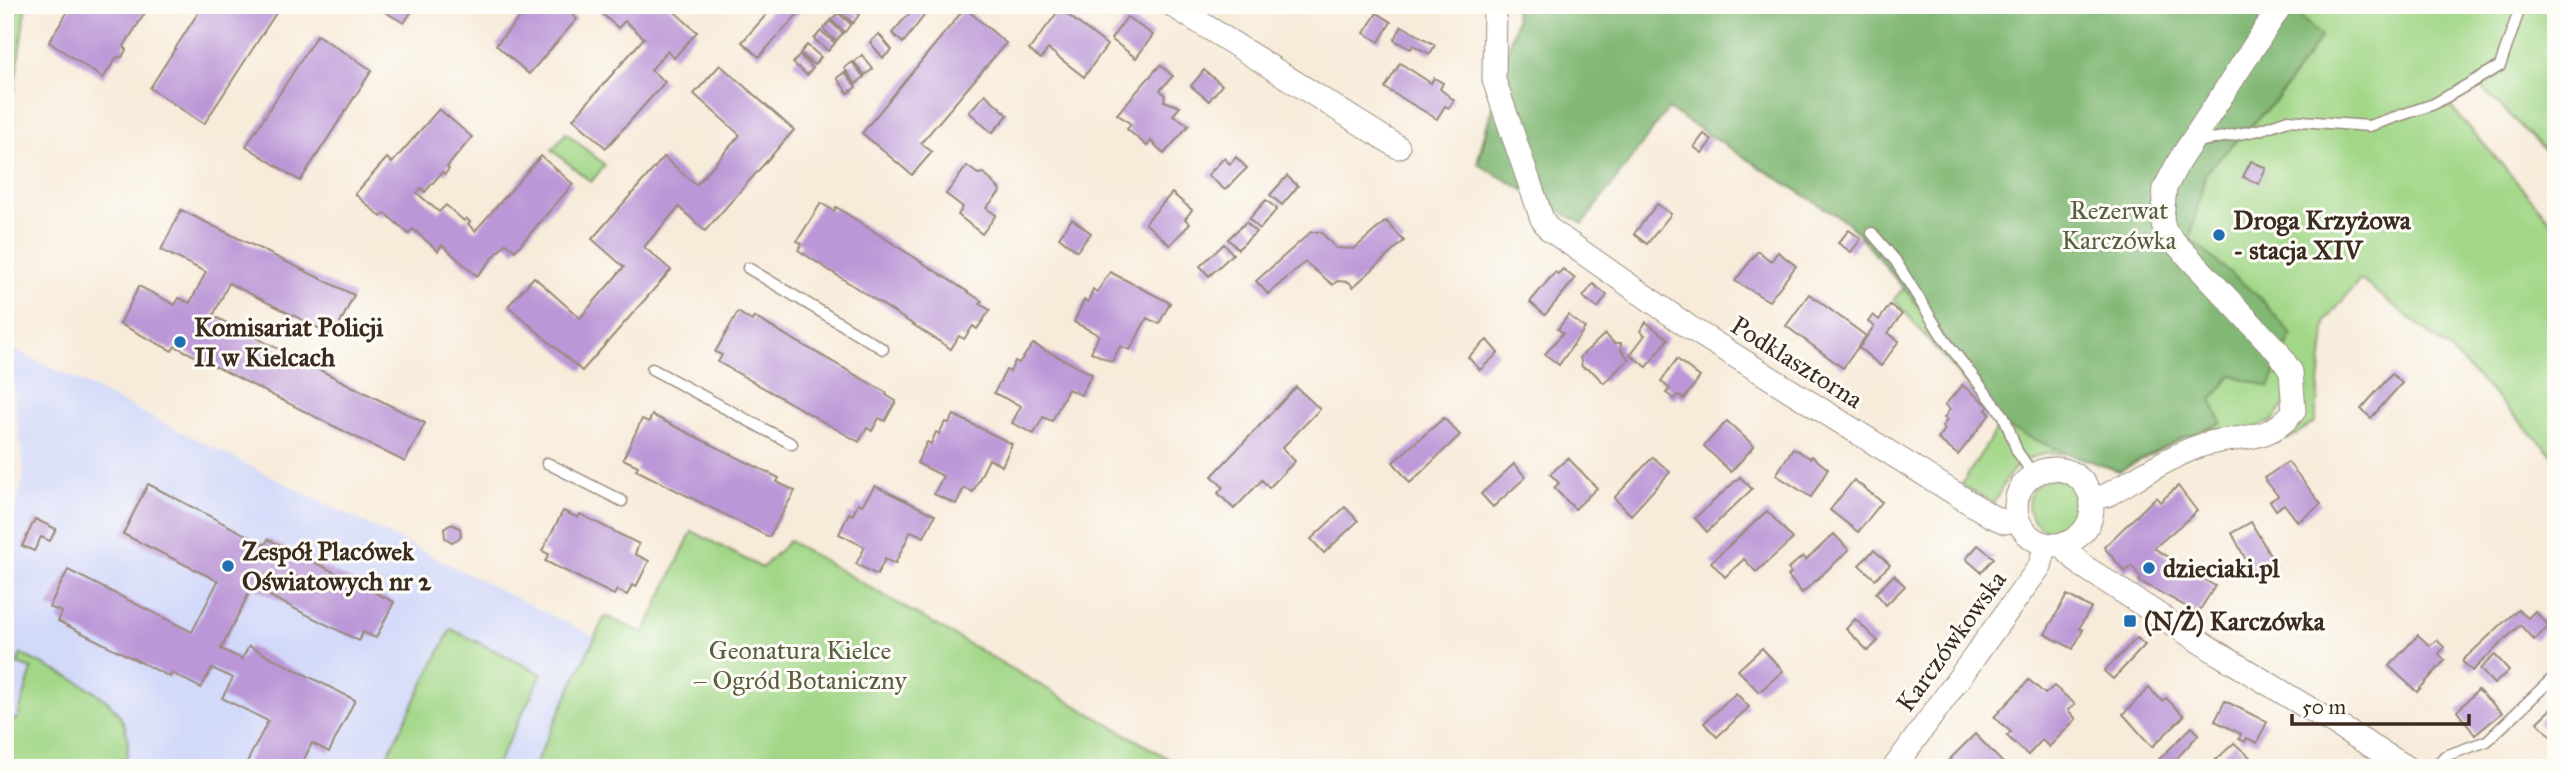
<svg xmlns="http://www.w3.org/2000/svg" width="2561" height="773" viewBox="0 0 2561 773" font-family="'IM FELL Great Primer',serif">
<style>
.built{fill:#d3d9f9}
.green{fill:#a2d787;stroke:#6e8052;stroke-width:2}
.forest{fill:#81b874;stroke:#5e7149;stroke-width:2}
.building{fill:#bb97d7}
.lines{fill:none;stroke-linecap:round;stroke-linejoin:round}
.service-casing{stroke:#998a7c;stroke-width:13}
.minor-casing{stroke:#998a7c;stroke-width:25}
.service{stroke:#fff;stroke-width:10}
.minor{stroke:#fff;stroke-width:23}
.poi-dot{fill:#1f6fb2;stroke:#fdfcf7;stroke-width:2.5}
.labels{text-anchor:middle;stroke-width:6;stroke-linejoin:round;paint-order:stroke}
.park-label{font-size:26px;fill:#5a5e3e;stroke:#fdfcf7}
.poi-label{font-size:26px;font-weight:bold;fill:#3b2a1e;stroke:#fdfcf7;text-anchor:start}
.street-label{font-size:26px;fill:#3b2a1e;stroke:#fdfcf7}
</style>
<rect width="100%" height="100%" fill="#fdfcf7"/>
<filter id="ink" filterUnits="userSpaceOnUse"><feTurbulence type="fractalNoise" baseFrequency=".0143" numOctaves="2"/><feDisplacementMap in="SourceGraphic" scale="14" xChannelSelector="R" yChannelSelector="G"/><feConvolveMatrix kernelMatrix="1 2 1 2 8 2 1 2 1" color-interpolation-filters="sRGB"/></filter>
<filter id="wash" filterUnits="userSpaceOnUse"><feTurbulence type="fractalNoise" baseFrequency=".00686" numOctaves="4" result="noise"/><feDisplacementMap in="SourceGraphic" scale="28" xChannelSelector="R" yChannelSelector="G"/><feGaussianBlur stdDeviation="1.57" result="paint"/><feColorMatrix in="noise" values="0 0 0 0 0 0 0 0 0 0 0 0 0 0 0 0 0 1.4 0 .05"/><feComposite in="paint" operator="in"/></filter>
<g filter="url(#wash)">
<rect width="100%" height="100%" fill="#f7ebd9"/>
<polygon class="built" points="8,346 595,637 533,768 5,768 5,555 24,473"/>
<g class="green">
<polygon points="12,5 26,5 14,91 5,87 5,47"/>
<path d="M1520,5H2556V161L2481,87L2449,104L2556,227V458L2450,350L2360,279L2326,321L2315,422L2287,440L2283,436L2288,399L2273,421L2253,428L2206,430L2181,439L2119,471C2086,457 2044,440 2014,469C2006,477 2000,492 1994,503L1961,485L2000,424L1894,299L1905,287L1850,224L1668,109L1582,221L1478,158Z"/>
<polygon points="566,133 605,165 591,182 552,150"/>
<circle cx="2054" cy="505" r="26"/>
<polygon points="692,531 762,568 789,541 1185,768 533,768 605,616 644,633"/>
<polygon points="451,629 542,674 495,768 381,768"/>
<path d="M21,654C68,679 149,700 123,768H5V717L17,720L32,669L17,664Z"/>
</g>
<polygon class="forest" points="1515,5 2272,5 2300,16 2321,37 2279,97 2206,172 2190,239 2260,298 2292,335 2269,387 2232,375 2211,400 2222,423 2181,439 2119,471 2061,451 2001,425 1932,322 1850,224 1668,109 1583,224 1478,164 1516,22"/>
<g id="blocks">
<g class="building">
<polygon points="72,5 150,5 124,46 126,50 122,57 117,57 103,78 49,42"/>
<polygon points="203,5 264,5 276,13 204,124 150,88"/>
<polygon points="373,5 416,5 404,23"/>
<polygon points="530,5 582,5 573,16 577,19 529,74 496,45"/>
<polygon points="601,5 667,5 697,32 674,58 667,51 651,70 665,82 606,148 573,119 644,38 625,21 618,28 601,13 605,8"/>
<polygon points="775,5 806,5 759,57 742,42"/>
<polygon points="844,5 859,15 853,23 839,11"/>
<polygon points="914,8 924,16 903,43 892,33"/>
<polygon points="965,8 1006,43 921,143 932,152 912,175 862,133"/>
<polygon points="1060,9 1107,45 1084,77 1048,49 1041,59 1029,50"/>
<polygon points="838,13 851,24 845,32 831,20"/>
<polygon points="1377,13 1391,22 1379,42 1364,33"/>
<polygon points="1127,17 1153,35 1136,58 1111,39"/>
<polygon points="830,21 843,33 836,41 823,29"/>
<polygon points="1402,26 1435,45 1430,54 1413,45 1411,49 1394,40"/>
<polygon points="821,31 835,43 828,51 814,39"/>
<polygon points="879,34 892,50 883,58 870,42"/>
<polygon points="317,35 372,70 300,181 246,146"/>
<polygon points="807,45 821,57 814,65 800,53"/>
<polygon points="800,55 813,68 807,75 793,63"/>
<polygon points="862,55 873,69 865,75 854,62"/>
<polygon points="852,62 864,77 856,84 844,68"/>
<polygon points="1400,63 1431,83 1434,78 1443,83 1440,89 1454,100 1449,108 1445,106 1437,119 1385,88"/>
<polygon points="720,65 794,130 705,231 679,207 644,247 671,270 582,371 508,306 534,277 580,318 624,267 592,239 664,157 696,185 740,135 694,94"/>
<polygon points="1160,65 1173,76 1160,90 1165,95 1164,101 1180,107 1173,115 1189,125 1164,154 1151,141 1147,146 1127,129 1131,124 1117,114"/>
<polygon points="1204,70 1222,85 1209,101 1191,86"/>
<polygon points="845,72 856,87 848,93 837,78"/>
<polygon points="985,94 1008,115 992,133 969,112"/>
<polygon points="439,109 472,137 447,167 449,169 445,174 442,172 425,192 421,188 417,193 439,212 446,205 464,221 466,218 470,222 468,224 475,231 541,156 573,184 515,251 506,243 477,276 442,245 438,251 413,229 409,234 385,213 381,217 355,194 387,158 392,163"/>
<polygon points="1704,134 1712,140 1702,153 1694,147"/>
<polygon points="1236,157 1247,168 1225,190 1208,175 1224,158 1230,164"/>
<polygon points="2251,161 2266,168 2259,184 2243,177"/>
<polygon points="967,166 978,174 984,173 1001,191 986,208 996,215 982,234 958,215 963,207 946,194"/>
<polygon points="1287,176 1298,186 1282,205 1270,195"/>
<polygon points="1172,193 1192,210 1185,219 1190,224 1170,245 1145,223"/>
<polygon points="1266,200 1277,209 1260,229 1249,219"/>
<polygon points="821,203 834,211 836,207 982,301 980,304 990,310 977,329 973,326 964,339 959,336 951,349 798,250 802,244 797,241"/>
<polygon points="1657,204 1671,214 1647,244 1634,234"/>
<polygon points="181,210 354,295 334,336 229,283 213,316 425,423 405,462 175,346 172,351 120,324 139,286 175,305 179,298 190,303 206,272 161,250"/>
<polygon points="1072,219 1091,233 1077,251 1059,237"/>
<polygon points="1386,221 1404,241 1353,287 1349,282 1337,281 1333,285 1305,262 1268,294 1256,281 1311,232 1321,232 1336,248 1354,249"/>
<polygon points="1246,222 1256,232 1238,249 1228,239"/>
<polygon points="1849,230 1861,239 1851,252 1838,243"/>
<polygon points="1224,244 1233,254 1209,276 1200,266"/>
<polygon points="1758,251 1771,261 1778,252 1796,266 1769,301 1735,281"/>
<polygon points="1563,269 1575,279 1545,315 1530,302 1555,272 1558,274"/>
<polygon points="1110,272 1170,303 1159,324 1147,318 1130,350 1120,346 1112,362 1091,352 1099,335 1074,322 1084,300 1088,302 1093,289 1097,292"/>
<polygon points="1593,284 1607,295 1598,308 1583,297"/>
<polygon points="1809,294 1866,336 1843,368 1786,326"/>
<polygon points="1890,305 1902,314 1888,333 1899,341 1881,366 1859,348 1874,326 1868,322 1873,315 1879,320"/>
<polygon points="738,312 752,321 754,317 887,393 886,395 896,401 885,421 879,418 872,431 867,428 859,442 718,362 722,355 715,352"/>
<polygon points="1568,315 1585,328 1559,365 1545,354 1563,333 1558,329"/>
<polygon points="1646,322 1668,339 1647,367 1630,355 1645,335 1640,331"/>
<polygon points="1605,334 1614,343 1621,343 1621,350 1629,359 1604,383 1592,371 1582,367 1580,357"/>
<polygon points="1487,340 1498,353 1480,370 1468,357"/>
<polygon points="1033,344 1092,374 1081,395 1068,389 1052,421 1043,417 1034,434 1012,423 1021,406 994,393 1006,370 1010,372 1015,361 1019,363"/>
<polygon points="1677,359 1700,377 1684,399 1678,395 1674,399 1666,393 1670,389 1661,381"/>
<polygon points="2392,374 2402,383 2371,418 2361,409"/>
<polygon points="1962,385 1989,406 1986,410 1990,414 1958,455 1938,439 1945,429 1942,427 1947,420 1944,418 1950,409 1945,405"/>
<polygon points="1296,387 1320,409 1282,448 1295,461 1269,488 1262,480 1234,509 1218,493 1223,487 1212,476"/>
<polygon points="652,415 779,478 777,482 795,491 769,537 636,470 638,466 623,459 642,419 649,422"/>
<polygon points="954,415 1012,444 1002,466 989,459 973,492 964,488 956,504 934,494 943,476 917,463 927,442 931,444 936,432 939,434 945,422 949,423"/>
<polygon points="1444,418 1460,435 1410,483 1393,462"/>
<polygon points="1727,421 1754,446 1731,472 1704,446"/>
<polygon points="1793,448 1810,458 1812,456 1828,469 1811,497 1776,475"/>
<polygon points="1653,457 1670,472 1631,515 1614,498"/>
<polygon points="1568,458 1597,488 1575,509 1554,488 1559,483 1550,474"/>
<polygon points="2288,462 2321,504 2298,522 2284,504 2276,510 2270,501 2278,496 2264,478"/>
<polygon points="1514,464 1526,477 1493,507 1481,494"/>
<polygon points="1740,477 1752,489 1707,532 1695,518"/>
<polygon points="1854,480 1882,502 1858,532 1830,510"/>
<polygon points="148,484 265,545 268,539 394,602 376,638 363,632 359,641 252,587 221,649 242,659 249,646 355,700 329,752 312,743 300,768 244,768 268,721 222,698 233,678 212,668 201,688 172,673 170,677 58,621 62,612 49,607 68,570 192,632 218,581 123,534"/>
<polygon points="875,486 935,515 924,537 911,531 895,564 885,559 877,575 856,564 865,547 839,534 849,513 853,515 858,503 862,505"/>
<polygon points="2178,486 2197,511 2154,548 2215,586 2198,613 2139,581 2141,578 2132,566 2125,572 2104,547 2156,497 2160,502"/>
<polygon points="1345,507 1358,521 1324,553 1311,539"/>
<polygon points="563,511 578,518 580,514 639,544 635,554 649,561 636,587 632,585 627,595 617,590 614,595 545,561 549,554 542,551"/>
<polygon points="1767,511 1793,539 1756,572 1744,559 1725,577 1711,562"/>
<polygon points="35,519 56,529 50,541 41,537 34,551 22,546"/>
<polygon points="2251,522 2276,565 2254,576 2232,533"/>
<polygon points="451,524 460,528 461,537 452,542 445,538 444,529"/>
<polygon points="1834,534 1849,550 1802,593 1788,576 1791,573 1788,569 1803,556 1806,560"/>
<polygon points="1978,545 1994,558 1981,572 1966,559"/>
<polygon points="1874,550 1890,565 1875,579 1859,565"/>
<polygon points="1894,575 1905,586 1886,605 1876,593"/>
<polygon points="2067,595 2091,608 2079,628 2083,630 2073,649 2045,634"/>
<polygon points="2518,609 2528,618 2535,611 2549,626 2534,640 2520,625 2472,671 2462,661"/>
<polygon points="1855,619 1878,641 1868,651 1846,629"/>
<polygon points="2418,635 2430,646 2437,640 2444,647 2439,654 2445,660 2417,692 2389,666"/>
<polygon points="2137,638 2145,645 2113,679 2104,671"/>
<polygon points="1762,648 1783,671 1759,692 1738,670"/>
<polygon points="2495,655 2509,670 2494,684 2480,669"/>
<polygon points="2029,680 2045,694 2054,686 2075,704 2068,710 2076,719 2049,747 2042,740 2028,755 2007,736 2011,732 1994,717"/>
<polygon points="2149,688 2162,701 2166,698 2184,716 2152,747 2123,714"/>
<polygon points="2478,690 2502,713 2475,735 2457,711"/>
<polygon points="1736,693 1749,707 1717,737 1704,723"/>
<polygon points="2225,701 2267,722 2257,743 2247,738 2245,742 2239,739 2241,734 2215,721"/>
<polygon points="2556,704 2556,742 2537,722"/>
<polygon points="2192,727 2199,734 2168,768 2150,768"/>
<polygon points="1975,734 2006,766 1941,768"/>
<polygon points="2234,743 2250,757 2239,768 2207,768"/>
</g>
</g>
</g>
<g filter="url(#ink)">
<use href="#blocks" fill-opacity="0" stroke="#998a7c" stroke-width="2"/>
<g class="lines">
<defs>
<g id="service">
<polyline points="2192,143 2259,130 2288,120 2369,126 2434,104 2500,66 2521,5"/>
<polyline points="1872,233 1895,260 1944,339 2004,416 2017,451 2033,474"/>
<polyline points="748,268 883,349"/>
<polyline points="652,369 792,444"/>
<polyline points="547,463 622,501"/>
<polyline points="2434,768 2445,756 2487,741 2556,675"/>
</g>
<g id="minor">
<polyline points="1172,5 1398,147"/>
<polyline points="1495,5 1494,80 1542,219 1549,229 1689,327 1991,516 2005,522 2017,520"/>
<circle cx="2054" cy="507" r="38"/>
<path d="M2092,499L2107,495C2136,479 2163,460 2194,448C2232,432 2265,448 2294,411L2291,372L2278,352L2165,232L2162,219L2165,188L2179,161L2281,5"/>
<polyline points="2066,544 2068,552 2083,566 2219,654 2408,768"/>
<polyline points="1894,768 2040,566 2046,544"/>
</g>
</defs>
<use href="#service" class="service-casing"/>
<use href="#minor" class="minor-casing"/>
<use href="#service" class="service"/>
<use href="#minor" class="minor"/>
</g>
</g>
<g class="poi-dot">
<circle cx="2219" cy="235" r="7"/>
<circle cx="180" cy="342" r="7"/>
<circle cx="228" cy="566" r="7"/>
<circle cx="2149" cy="568" r="7"/>
<rect x="2123" y="614" width="14" height="14" rx="3.5"/>
</g>
<g class="labels">
<g class="park-label">
<text x="2119" y="219">Rezerwat<tspan x="2119" dy="30">Karczówka</tspan></text>
<text x="800" y="659">Geonatura Kielce<tspan x="800" dy="30">– Ogród Botaniczny</tspan></text>
</g>
<g class="poi-label">
<text x="2233" y="229">Droga Krzyżowa<tspan x="2233" dy="30">- stacja XIV</tspan></text>
<text x="194" y="336">Komisariat Policji<tspan x="194" dy="30">II w Kielcach</tspan></text>
<text x="242" y="560">Zespół Placówek<tspan x="242" dy="30">Oświatowych nr 2</tspan></text>
<text x="2163" y="577">dzieciaki.pl</text>
<text x="2144" y="630">(N/Ż) Karczówka</text>
</g>
<g class="street-label">
<text transform="translate(1797 362) rotate(32)" y="9">Podklasztorna</text>
<text transform="translate(1951 641) rotate(-54)" y="9">Karczówkowska</text>
</g>
</g>
<rect width="2561" height="773" fill="none" stroke="#fdfcf7" stroke-width="28"/>
<path d="M2292 714v10h177v-10" fill="none" stroke="#3b2a1e" stroke-width="3.5"/>
<text x="2302" y="714" font-size="21" fill="#3b2a1e" stroke="#fdfcf7" stroke-width="5" paint-order="stroke">50 m</text>
</svg>
